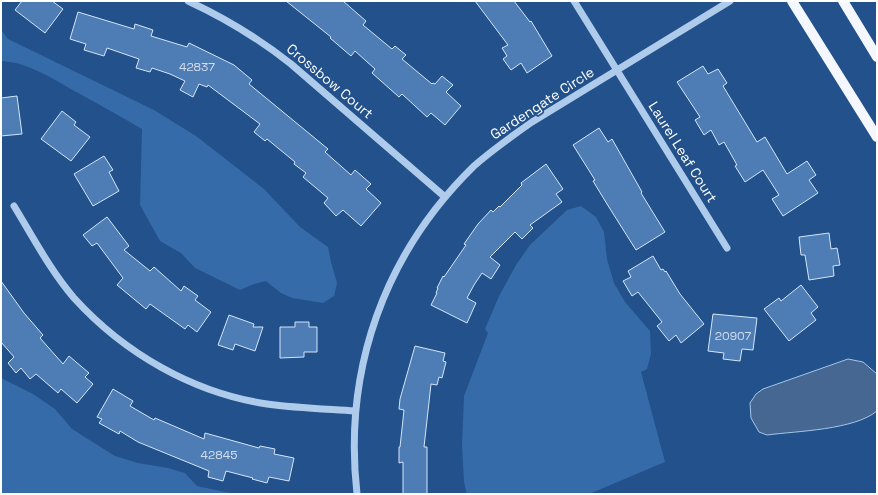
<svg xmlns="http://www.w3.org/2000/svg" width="878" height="495" viewBox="0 0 878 495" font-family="'Space Grotesk',sans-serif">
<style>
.green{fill:#356ba9}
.water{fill:#456791;stroke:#a3c6ec}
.building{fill:#4e7db5;stroke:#d4e5f8}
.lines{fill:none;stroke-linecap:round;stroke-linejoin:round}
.minor{stroke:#afcbeb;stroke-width:7}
.major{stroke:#f4f8fe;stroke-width:10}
.labels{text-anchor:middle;stroke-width:3.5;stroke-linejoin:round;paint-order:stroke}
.number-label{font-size:12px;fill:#d3deec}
.street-label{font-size:14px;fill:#fff;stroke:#22518c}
</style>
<rect width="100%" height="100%" fill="#22518c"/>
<g class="green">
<path d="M1,30L8,39L154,110L196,136L264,189L300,227L328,247L331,262L337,283L334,296L323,303L292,298L281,293L266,281L254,284L240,290L195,268L181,253L160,241L140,205L142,129C122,117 101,106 80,94C56,81 29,62 1,61Z"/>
<polygon points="581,206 596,217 604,232 607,259 614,283 625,302 650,331 651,354 647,369 641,372 665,462 589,494 467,494 464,482 462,445 464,396 488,333 485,329 499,296 516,265 530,245 567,210"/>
<polygon points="1,378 33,394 55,409 72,429 115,456 138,463 168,468 185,473 197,486 235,494 3,494 1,493"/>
</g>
<path class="water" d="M848,359L863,362L877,374V411C854,430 797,431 767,435L759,432L751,418L750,403L756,394L763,389Z"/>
<g class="building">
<polygon points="22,1 52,1 63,9 45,33 15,10"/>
<polygon points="286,1 343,1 366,21 363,25 392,49 395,46 406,55 402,59 432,84 433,83 435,84 442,76 453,85 446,92 461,106 445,125 431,113 427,117 402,94 399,97 372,73 375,69 355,51 351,56 330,38 331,37"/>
<polygon points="475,1 514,1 530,22 531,21 552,56 527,73 521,63 511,70 503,59 507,56 502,48 508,45"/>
<polygon points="78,12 134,29 135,24 153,30 151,36 187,47 189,43 234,65 252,80 249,84 328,149 325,152 351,175 355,170 371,184 366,189 381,203 361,226 343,210 336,216 324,203 328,198 303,177 306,173 294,164 295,162 267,139 265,141 254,132 260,124 208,85 207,87 199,84 193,97 180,90 185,81 170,74 152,68 150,72 136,68 139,59 107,48 104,56 84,50 86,44 70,39"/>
<polygon points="703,66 708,74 718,69 727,83 723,86 757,142 765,137 787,174 807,161 816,175 809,180 818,193 783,216 772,199 779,195 763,170 745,182 735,166 737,165 724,142 719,145 711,130 704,135 695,120 700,117 677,82"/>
<polygon points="17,96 22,134 1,136 1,98"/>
<polygon points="62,111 76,122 74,125 90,137 71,161 41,139"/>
<polygon points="599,128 608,142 612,139 642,192 641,193 665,232 636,250 607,204 593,181 595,180 573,145"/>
<polygon points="104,156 113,170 109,172 119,191 93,206 74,174"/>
<polygon points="546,164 563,189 556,194 562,202 530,225 533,228 522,239 515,232 490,257 500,265 491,279 482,273 474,285 467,298 476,303 467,323 431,305 437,293 436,293 438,288 437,288 443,276 444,277 466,245 464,244 478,224 491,210 493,212 499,206 500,207 522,185 521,183"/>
<polygon points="107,217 129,246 124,250 150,271 154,267 181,291 184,286 198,296 195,300 211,312 197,332 188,325 185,329 150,304 146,309 117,285 123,278 97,243 92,246 83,235"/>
<polygon points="829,233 831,249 837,248 840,265 833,266 834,276 809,280 805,255 801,255 799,237"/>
<polygon points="653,256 661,270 663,269 665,272 666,271 680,294 704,324 681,343 676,335 669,341 657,326 662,322 638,292 632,296 623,281 631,277 628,271"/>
<polygon points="1,281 24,313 43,335 40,338 63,364 69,356 89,373 85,377 93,384 77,403 61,389 58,393 36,374 30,379 21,368 16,373 8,363 14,357 1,342"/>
<polygon points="801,285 818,307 811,313 816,320 789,341 764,309 779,298 781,301"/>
<polygon points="713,314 757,318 753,350 742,349 740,361 723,359 724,353 708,351"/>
<polygon points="229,315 254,324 253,327 263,327 255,351 235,344 233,350 218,345"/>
<polygon points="295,322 309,322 309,327 317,327 317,352 304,352 304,357 280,358 280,327 295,327"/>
<polygon points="415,346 445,353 443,361 446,362 442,378 439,377 437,385 431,384 424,447 427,447 427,494 403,494 403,462 399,463 399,447 400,447 404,410 399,409 400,399"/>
<polygon points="113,389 133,401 130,406 154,420 155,418 204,439 205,433 259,448 260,446 275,449 274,454 294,458 289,481 269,477 267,483 252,479 253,478 226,471 223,481 208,477 209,471 138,442 120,431 119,434 99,423 102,419 97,417"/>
</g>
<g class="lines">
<g class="minor">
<path d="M188,1C225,18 258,38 291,64L445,197"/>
<polyline points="574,1 727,248"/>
<path d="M14,206C33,237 50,270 74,298C124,353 193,393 267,404C296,408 326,409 355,411"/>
<path d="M357,494C343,370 384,254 474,166C492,150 512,136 532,122L730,1"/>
</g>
<g class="major">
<polyline points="792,1 877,137"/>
<polyline points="843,1 877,57"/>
</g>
</g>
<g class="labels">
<g class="number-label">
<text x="197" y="71">42837</text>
<text x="733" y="340">20907</text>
<text x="219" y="459">42845</text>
</g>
<g class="street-label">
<text transform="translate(330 81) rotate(40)" y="5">Crossbow Court</text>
<text transform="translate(542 103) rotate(-33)" y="5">Gardengate Circle</text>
<text transform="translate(683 152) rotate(58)" y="5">Laurel Leaf Court</text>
</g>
</g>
<rect width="878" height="495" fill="none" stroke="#ffffff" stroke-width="4"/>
</svg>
